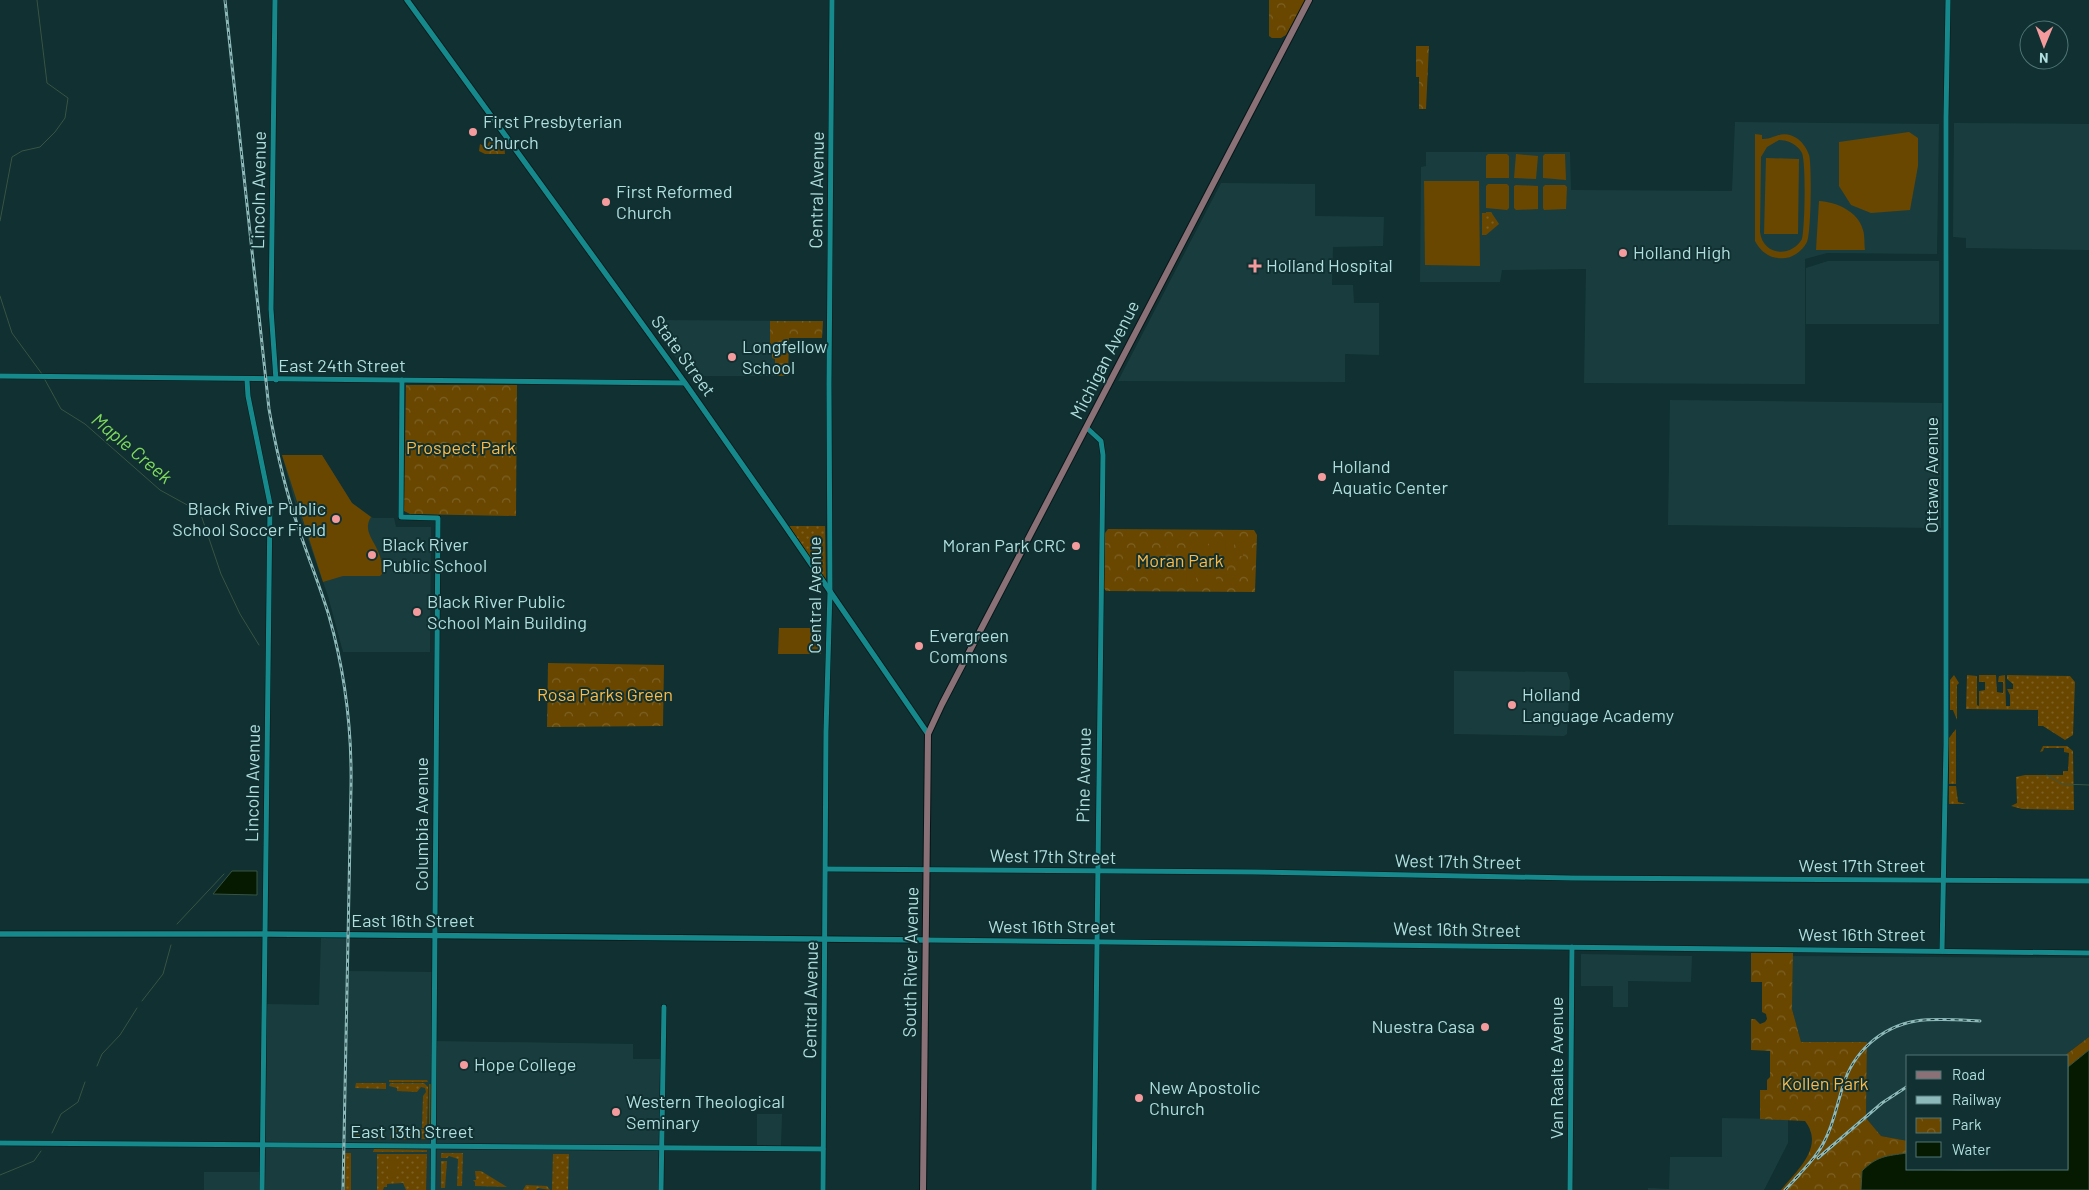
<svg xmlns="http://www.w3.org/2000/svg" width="2089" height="1190" viewBox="0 0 2089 1190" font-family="Barlow,sans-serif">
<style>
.built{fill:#193d3e}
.grass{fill:url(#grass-dots)}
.park{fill:url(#park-crowns)}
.garden{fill:#694700;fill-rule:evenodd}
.water{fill:#051a00;stroke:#385443}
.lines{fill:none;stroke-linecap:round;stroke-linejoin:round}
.stream{stroke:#385443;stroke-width:1}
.tertiary-casing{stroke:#081516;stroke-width:6}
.secondary-casing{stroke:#081516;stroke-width:7}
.primary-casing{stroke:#081516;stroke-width:8}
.tertiary{stroke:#15898c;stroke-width:5}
.secondary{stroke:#15898c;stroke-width:5.5}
.primary{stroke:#897177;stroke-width:6}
.rail-casing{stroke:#8eb9ba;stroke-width:3}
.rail{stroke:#103031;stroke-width:1;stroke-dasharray:4;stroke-linecap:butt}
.poi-dot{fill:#f59b9d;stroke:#103031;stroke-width:2}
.labels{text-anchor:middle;stroke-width:4;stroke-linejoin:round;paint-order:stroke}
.poi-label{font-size:18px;fill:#b0ddde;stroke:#103031;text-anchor:start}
.street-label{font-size:18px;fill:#b0ddde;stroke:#103031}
.park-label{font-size:18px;fill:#fbba47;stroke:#103031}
.water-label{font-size:19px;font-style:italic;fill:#7fda5c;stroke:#103031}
</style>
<defs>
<pattern id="grass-dots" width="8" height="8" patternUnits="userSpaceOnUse" patternTransform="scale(1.25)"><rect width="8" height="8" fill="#694700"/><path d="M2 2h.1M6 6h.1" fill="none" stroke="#7c6125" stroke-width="1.8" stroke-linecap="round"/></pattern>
<pattern id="park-crowns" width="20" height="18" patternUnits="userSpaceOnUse" patternTransform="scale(1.25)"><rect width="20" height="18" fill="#694700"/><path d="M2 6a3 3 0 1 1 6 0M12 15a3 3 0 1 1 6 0" fill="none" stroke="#7c6125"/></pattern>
</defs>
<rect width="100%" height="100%" fill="#103031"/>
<g class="built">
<polygon points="1735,122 1939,124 1937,254 1827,253 1805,259 1805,384 1584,383 1586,269 1502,270 1500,282 1420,282 1421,167 1426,166 1426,152 1570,152 1571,190 1732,191"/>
<polygon points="1954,123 2089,124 2089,250 1966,248 1966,238 1953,237"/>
<polygon points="1221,183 1315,184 1315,216 1384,217 1383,246 1333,247 1332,285 1353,285 1354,303 1379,303 1379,355 1345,354 1345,382 1118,381"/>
<polygon points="1828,261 1939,261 1939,324 1806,324 1806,268"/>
<polygon points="649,320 823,321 822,338 789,338 788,376 689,376"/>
<polygon points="1670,400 1942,403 1941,528 1668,525"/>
<polygon points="282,455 322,455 352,503 373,518 394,518 396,527 431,527 430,652 343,652 328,596 295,503"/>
<polygon points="1454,671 1567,672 1570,681 1567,734 1564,736 1454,734"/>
<polygon points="321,937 350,937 349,971 435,972 434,1041 633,1044 633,1059 663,1059 661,1190 204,1190 204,1172 263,1172 266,1004 319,1005"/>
<polygon points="1581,954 1692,956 1691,982 1628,981 1628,1007 1613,1007 1613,986 1581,986"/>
<polygon points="1793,956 2089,958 2089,1037 2064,1056 1908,1056 1908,1141 1881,1136 1866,1118 1867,1042 1801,1042 1792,1009"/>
<polygon points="757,1114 782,1114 781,1146 757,1145"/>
<polygon points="1722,1118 1788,1119 1788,1143 1764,1190 1648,1190 1648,1188 1669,1189 1670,1157 1722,1157"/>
</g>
<g class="grass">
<polygon points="1486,212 1491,212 1499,224 1486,235"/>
<polygon points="789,526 825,526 826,580"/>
<polygon points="1954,675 1959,683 1957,685 1957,720 1953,710 1950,710 1950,680"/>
<polygon points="1967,675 1977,676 1977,705 1979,706 1979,691 1985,690 1985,682 1979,682 1979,675 1996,675 1997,692 2003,693 2003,682 1998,682 1999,676 2005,675 2006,706 2010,706 2010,695 2007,689 2013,689 2013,684 2007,679 2007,675 2070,676 2075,682 2073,735 2065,740 2043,726 2038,726 2038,710 1966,709"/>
<polygon points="1956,729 1956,784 1949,784 1949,738"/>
<polygon points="2043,746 2067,746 2073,751 2074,810 2022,809 2011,806 2017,803 2016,777 2025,775 2063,775 2063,771 2068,771 2069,753 2064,752 2064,748 2044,748 2043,751 2040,752"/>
<polygon points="1949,786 1956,786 1958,802 1966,804 1949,804"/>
<polygon points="389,1080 427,1080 428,1082 389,1082"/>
<polygon points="356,1083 386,1083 386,1089 355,1088"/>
<polygon points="390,1083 424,1083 428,1087 427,1128 422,1128 423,1096 426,1092 425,1088 421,1087 417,1092 397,1091 397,1088 389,1086"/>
<rect x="429" y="1084" width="2" height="44"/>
<polygon points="355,1126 359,1126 359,1135 386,1135 386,1139 355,1139"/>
<polygon points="392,1127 402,1127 412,1135 411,1139 390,1139"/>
<polygon points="416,1129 427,1129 427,1139 421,1139 415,1134"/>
<polygon points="374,1149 427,1150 427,1152 373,1152"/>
<rect x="345" y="1153" width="6" height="37"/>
<polygon points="441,1153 463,1153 462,1186 457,1186 458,1159 449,1156 447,1158 441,1158"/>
<polygon points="377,1154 427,1154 426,1190 406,1190 403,1183 387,1184 387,1187 384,1187 383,1190 377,1190"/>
<polygon points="553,1154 569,1154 568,1190 552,1190"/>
<polygon points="441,1161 447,1161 445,1188 441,1188"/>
<polygon points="475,1171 481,1171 507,1187 475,1186 475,1182 473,1180 476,1180"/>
<polygon points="526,1185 547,1186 550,1190 538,1188 536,1190 523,1190"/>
</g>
<g class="park">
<polygon points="1269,0 1305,0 1286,35 1281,38 1272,38 1269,36"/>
<polygon points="1416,46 1429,46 1426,109 1419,109 1419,77 1416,77"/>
<path d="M492,137C500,141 505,146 505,154H485L479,151L480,144L486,147Z"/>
<polygon points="770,321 823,321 822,338 789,338 788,376 775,376 775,359 772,358 772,345 770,345"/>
<polygon points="406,385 517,385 516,516 410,514 404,511"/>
<polygon points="1108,529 1254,530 1257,535 1255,592 1106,591 1104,588 1105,533"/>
<polygon points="548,663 664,665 663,726 547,727"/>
<path d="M1751,953H1793L1792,1009L1801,1042H1867L1866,1118L1881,1136L1908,1141V1153L1862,1171L1861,1190H1781C1797,1170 1825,1147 1805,1121L1760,1119V1090H1767V1080L1770,1077V1051L1751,1050V1019H1755L1760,1024L1765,1022L1767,1019L1766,1014L1762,1012V982H1751Z"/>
<polygon points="2089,1037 2089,1050 2068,1067 2068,1056 2064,1056"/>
</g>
<g class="garden">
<polygon points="1909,132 1918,138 1918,166 1910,210 1871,213 1851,205 1839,186 1839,142"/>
<path d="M1755,134L1762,135V139C1775,140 1781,128 1798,139C1803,143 1807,149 1809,155C1812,164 1811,234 1807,242C1801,253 1790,260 1778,258C1767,257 1760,250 1755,241ZM1779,140C1788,140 1797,144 1802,153C1806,163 1805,226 1802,239C1791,258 1763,256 1760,232L1761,157L1767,147Z"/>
<polygon points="1488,154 1507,154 1509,156 1509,178 1486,178 1486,156"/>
<polygon points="1516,154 1538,156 1536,179 1514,178"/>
<polygon points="1545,154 1565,154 1566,180 1543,178 1543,156"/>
<polygon points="1766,158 1799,159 1798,234 1764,234"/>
<polygon points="1424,181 1479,181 1480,266 1425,265"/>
<polygon points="1488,184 1507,184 1509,186 1509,208 1507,210 1486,208 1486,186"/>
<polygon points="1516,185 1538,186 1538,209 1516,210 1514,208 1514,186"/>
<polygon points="1545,185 1565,185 1567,187 1566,209 1544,210 1543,208 1543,187"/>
<path d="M1819,201C1836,202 1858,211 1863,230C1865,236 1864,244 1865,250H1816Z"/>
<rect x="1482" y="213" width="4" height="22"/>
<path d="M282,455H322L352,503L371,517C362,531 375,541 379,554C382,560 382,567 382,574L380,576H343L323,582Z"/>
<rect x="1200" y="539" width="8" height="16"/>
<rect x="1209" y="539" width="8" height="16"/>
<polygon points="1218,539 1226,539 1225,555 1218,555"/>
<rect x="1227" y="539" width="7" height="16"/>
<polygon points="1236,539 1243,540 1243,556 1236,556"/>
<polygon points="1187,556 1196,557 1196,586 1186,586"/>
<rect x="1200" y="567" width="7" height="16"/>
<rect x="1209" y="567" width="7" height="16"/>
<polygon points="779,628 821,628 821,654 778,654"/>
<polygon points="398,1160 397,1177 388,1178 388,1161"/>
</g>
<g class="water">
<polygon points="232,871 257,871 257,895 213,894"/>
<path d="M2089,1050V1190H1861L1862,1171C1877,1156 1886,1156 1907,1153L1908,1169L1967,1170L2068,1169V1067Z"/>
</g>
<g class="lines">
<g class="stream">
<polyline points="0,221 12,157 22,151 40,147 55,132 65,118 68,98 47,83 37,0"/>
<polyline points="0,296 12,333 42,374"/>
<polyline points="44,378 61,409 85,424 160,490 200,512 221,574 240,614 259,645"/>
<polyline points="2047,775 2062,784 2089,785"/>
<polyline points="177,924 224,874"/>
<polyline points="142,1001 163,974 171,945"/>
<polyline points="97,1066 102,1054 120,1035 137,1008"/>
<polyline points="52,1133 61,1114 78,1102 85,1082"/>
<polyline points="0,1175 34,1161 41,1151"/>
</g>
<defs>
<g id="tertiary">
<polyline points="275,0 271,309 276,380"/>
<polyline points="0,376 685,383"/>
<polyline points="247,380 248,396 270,504 262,1190"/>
<polyline points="402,380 401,517 438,518 433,1190"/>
<polyline points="1087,428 1101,441 1103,455 1094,1190"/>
<polyline points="826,869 1255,872 1572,878 2089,881"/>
<polyline points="926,940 2089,953"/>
<polyline points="1942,951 1946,744 1946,117 1948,0"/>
<polyline points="0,1143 823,1149"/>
<polyline points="661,1190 664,1007"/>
<polyline points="823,1190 826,731 830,591 829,384 832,0"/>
<polyline points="1570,1190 1572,947"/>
</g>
<g id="secondary">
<polyline points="407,0 685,383 783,523 928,734"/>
<polyline points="0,934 264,934 926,940"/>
</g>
<polyline id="primary" points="923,1190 928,734 942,704 1309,0"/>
</defs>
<use href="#tertiary" class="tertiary-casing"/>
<use href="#secondary" class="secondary-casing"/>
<use href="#primary" class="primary-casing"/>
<use href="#tertiary" class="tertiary"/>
<use href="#secondary" class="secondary"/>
<use href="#primary" class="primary"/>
<defs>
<g id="rail">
<path d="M225,0L269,409C275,443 282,476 292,508C303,545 318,580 329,616C345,672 352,730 351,788L343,1190"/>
<polyline points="1818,1158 1882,1103 1908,1086"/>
<path d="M1795,1179C1806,1167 1818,1155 1825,1140C1834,1123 1837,1104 1843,1086C1853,1052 1881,1027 1916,1021C1936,1018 1959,1020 1980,1021"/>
<polyline points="1785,1190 1799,1175"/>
</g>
</defs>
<use href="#rail" class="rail-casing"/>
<use href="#rail" class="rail"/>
</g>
<g class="poi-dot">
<circle cx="473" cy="132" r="5"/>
<circle cx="606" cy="202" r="5"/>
<circle cx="1623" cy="253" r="5"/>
<path d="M1252.5 258.5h5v5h5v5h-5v5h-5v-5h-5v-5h5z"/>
<circle cx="732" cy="357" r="5"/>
<circle cx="1322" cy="477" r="5"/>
<circle cx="336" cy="519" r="5"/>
<circle cx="1076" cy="546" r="5"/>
<circle cx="372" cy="555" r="5"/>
<circle cx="417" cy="612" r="5"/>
<circle cx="919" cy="646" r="5"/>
<circle cx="1512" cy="705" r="5"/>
<circle cx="1485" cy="1027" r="5"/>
<circle cx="464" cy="1065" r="5"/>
<circle cx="1139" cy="1098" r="5"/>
<circle cx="616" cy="1112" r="5"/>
</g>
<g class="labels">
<g class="poi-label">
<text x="483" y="128">First Presbyterian<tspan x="483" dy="21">Church</tspan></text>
<text x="616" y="198">First Reformed<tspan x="616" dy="21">Church</tspan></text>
<text x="1633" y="259">Holland High</text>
<text x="1266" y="272">Holland Hospital</text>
<text x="742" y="353">Longfellow<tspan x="742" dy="21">School</tspan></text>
<text x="1332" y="473">Holland<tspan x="1332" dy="21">Aquatic Center</tspan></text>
<text x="326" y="515" text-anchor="end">Black River Public<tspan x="326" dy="21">School Soccer Field</tspan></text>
<text x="382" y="551">Black River<tspan x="382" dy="21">Public School</tspan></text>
<text x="1066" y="552" text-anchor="end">Moran Park CRC</text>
<text x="427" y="608">Black River Public<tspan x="427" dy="21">School Main Building</tspan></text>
<text x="929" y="642">Evergreen<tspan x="929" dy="21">Commons</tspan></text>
<text x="1522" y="701">Holland<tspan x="1522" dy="21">Language Academy</tspan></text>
<text x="1475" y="1033" text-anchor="end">Nuestra Casa</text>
<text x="474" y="1071">Hope College</text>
<text x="1149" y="1094">New Apostolic<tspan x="1149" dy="21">Church</tspan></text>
<text x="626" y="1108">Western Theological<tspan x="626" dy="21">Seminary</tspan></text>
</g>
<g class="street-label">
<text transform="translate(259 190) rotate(-89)" y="6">Lincoln Avenue</text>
<text transform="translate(817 190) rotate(-89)" y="6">Central Avenue</text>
<text transform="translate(683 356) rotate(54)" y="6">State Street</text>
<text transform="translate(1105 360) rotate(-63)" y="6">Michigan Avenue</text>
<text x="342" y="372">East 24th Street</text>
<text transform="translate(1932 475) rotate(-90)" y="6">Ottawa Avenue</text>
<text transform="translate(815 595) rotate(-90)" y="6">Central Avenue</text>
<text transform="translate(1084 775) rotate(-89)" y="6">Pine Avenue</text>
<text transform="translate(253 783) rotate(-89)" y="6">Lincoln Avenue</text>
<text transform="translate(422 824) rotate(-90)" y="6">Columbia Avenue</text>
<text transform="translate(1053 857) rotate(1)" y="6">West 17th Street</text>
<text transform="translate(1458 862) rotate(1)" y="6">West 17th Street</text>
<text x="1862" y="872">West 17th Street</text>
<text x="413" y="927">East 16th Street</text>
<text x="1052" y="933">West 16th Street</text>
<text transform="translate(1457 930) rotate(1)" y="6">West 16th Street</text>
<text x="1862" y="941">West 16th Street</text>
<text transform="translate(911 962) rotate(-89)" y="6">South River Avenue</text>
<text transform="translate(811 1000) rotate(-89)" y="6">Central Avenue</text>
<text transform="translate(1557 1068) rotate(-90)" y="6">Van Raalte Avenue</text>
<text x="412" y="1138">East 13th Street</text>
</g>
<g class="park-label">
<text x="461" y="454">Prospect Park</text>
<text x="1180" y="567">Moran Park</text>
<text x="605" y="701">Rosa Parks Green</text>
<text x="1825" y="1090">Kollen Park</text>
</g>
<g class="water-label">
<text transform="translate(132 448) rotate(40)" y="7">Maple Creek</text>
</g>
</g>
<rect x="1906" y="1055" width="162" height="115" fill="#103031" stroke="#507576"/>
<rect x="1916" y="1071" width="25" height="8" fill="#897177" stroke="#507576"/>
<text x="1952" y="1080" font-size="15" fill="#b0ddde">Road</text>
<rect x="1916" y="1096" width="25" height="8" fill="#8eb9ba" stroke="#507576"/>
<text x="1952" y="1105" font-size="15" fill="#b0ddde">Railway</text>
<rect x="1916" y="1118" width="25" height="15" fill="url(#park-crowns)" stroke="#507576"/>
<text x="1952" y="1130" font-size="15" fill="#b0ddde">Park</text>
<rect x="1916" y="1142" width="25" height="15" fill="#051a00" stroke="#507576"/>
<text x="1952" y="1155" font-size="15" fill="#b0ddde">Water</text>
<g transform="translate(2044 45) rotate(181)"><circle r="24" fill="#103031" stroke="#507576"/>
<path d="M0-4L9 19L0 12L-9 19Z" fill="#f59b9d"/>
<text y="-8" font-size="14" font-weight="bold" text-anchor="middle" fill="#b0ddde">N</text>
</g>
</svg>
